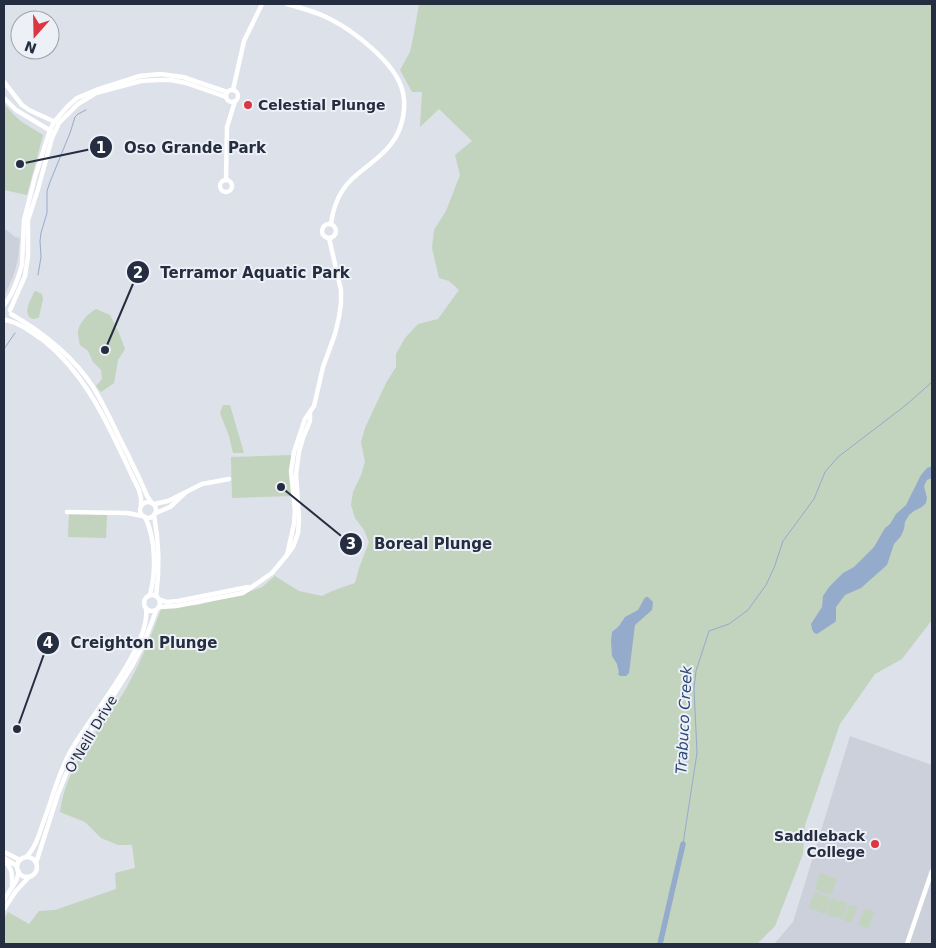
<svg xmlns="http://www.w3.org/2000/svg" width="936" height="948" viewBox="0 0 936 948" font-family="'DejaVu Sans',sans-serif">
<style>
.built{fill:#cbd0db}
.green{fill:#c2d3be}
.water{fill:#95abcc}
.lines{fill:none;stroke-linecap:round;stroke-linejoin:round}
.stream{stroke:#95abcc;stroke-width:1}
.river{stroke:#95abcc;stroke-width:5.5}
.secondary{stroke:#fff;stroke-width:4.5}
.poi-dot{fill:#da3742;stroke:#edf0f6;stroke-width:2}
.labels{text-anchor:middle;stroke-width:4;stroke-linejoin:round;paint-order:stroke}
.poi-label{font-size:14px;font-weight:bold;fill:#252d41;stroke:#edf0f6;text-anchor:start}
.street-label{font-size:14px;fill:#252d41;stroke:#edf0f6}
.water-label{font-size:15px;font-style:italic;fill:#2c4878;stroke:#edf0f6}
.leader{fill:none;stroke:#252d41;stroke-width:2}
.callout-dot{fill:#252d41;stroke:#edf0f6;stroke-width:2}
.mark-label{font-size:15px;text-anchor:middle;font-weight:bold;fill:#fff}
.callout-label{font-size:15px;text-anchor:middle;font-weight:bold;fill:#252d41;stroke:#edf0f6;stroke-width:4;stroke-linejoin:round;paint-order:stroke}
</style>
<rect width="100%" height="100%" fill="#dde1e9"/>
<g class="built">
<polygon points="4,229 8,231 15,237 20,238 18,258 16,267 13,277 4,296"/>
<polygon points="850,736 932,765 932,944 774,944 793,922"/>
</g>
<g class="green">
<path d="M419,4H932V620L902,659L875,674L840,724L805,825L803,854L775,926L757,944H4V919L8,912L29,924L39,911L55,910L116,889L115,873L135,868L132,845H118L101,838L85,822L60,812C66,768 92,739 116,704C121,697 126,689 130,681C143,658 152,632 162,607L198,605L219,599L241,595L262,587L275,576L299,591L322,596L332,591L355,583L359,568L369,542L364,530L355,518L351,505L353,492L361,475L365,462L361,442L365,428L386,383L396,367V354L405,338L418,324L438,319L459,290L449,281L439,278L432,248L434,230L446,211L460,175L455,155L472,141L439,109L420,127L422,92H412L400,70L410,52L414,33Z"/>
<polygon points="4,104 15,116 22,122 43,135 27,195 4,190"/>
<path d="M36,291L42,294L43,299L39,317C36,319 33,320 29,317C24,309 31,300 34,292Z"/>
<path d="M96,309L110,315L119,333L125,349L118,360L114,383L101,392L96,386L102,379L101,370L93,362L88,351L80,345C79,341 78,336 78,332C79,322 88,314 96,309Z"/>
<polygon points="223,405 230,405 244,453 233,453 229,436 220,413"/>
<polygon points="291,455 293,496 232,498 231,457"/>
<polygon points="69,513 107,515 106,538 68,537"/>
<polygon points="820,873 837,879 831,895 815,889"/>
<path d="M815,892L821,894L822,896L823,895L829,897L830,899L825,913C822,914 819,912 817,910L810,909L809,907L814,893Z"/>
<path d="M833,898L838,900L839,902L841,901L846,903L847,905L843,919H841L835,916C832,917 828,916 826,913L831,899Z"/>
<path d="M849,905H851L856,906L857,908L852,922C849,923 846,922 844,919Z"/>
<polygon points="866,909 873,911 874,913 868,928 867,928 860,926 859,924 864,910"/>
</g>
<g class="water">
<path d="M932,466V478L927,480L924,486L927,498L926,503L922,507L914,511L909,515L905,522L904,529L901,536L894,544L887,565L861,588L845,595L836,607V620L835,622L817,634C812,633 812,628 811,624L822,607L823,596L829,587L843,573L854,567L874,547L885,528L890,524L896,514L906,505L921,475L927,468Z"/>
<polygon points="646,597 648,597 653,602 652,610 635,625 629,673 626,676 620,676 618,674 618,673 619,673 617,664 612,656 611,641 612,632 619,626 625,617 638,610 644,599"/>
</g>
<g class="lines">
<g class="stream">
<polyline points="38,275 41,257 40,241 41,233 47,213 47,191 50,182 70,133 75,117 78,114 86,110"/>
<polyline points="4,349 15,333"/>
<polyline points="683,844 697,753 694,688 696,671 709,631 729,624 748,610 766,585 774,568 783,541 814,499 825,472 838,457 906,405 932,382"/>
</g>
<polyline class="river" points="660,944 683,844"/>
<g class="secondary">
<path d="M287,4C302,8 317,12 330,19C354,31 392,61 401,86C408,105 403,129 391,144C380,159 364,167 351,180C339,192 333,208 331,224"/>
<polyline points="4,82 22,105 29,110 55,122"/>
<circle cx="232" cy="96" r="6"/>
<polyline points="233,90 244,41 262,4"/>
<polyline points="4,98 16,110 51,131"/>
<circle cx="226" cy="186" r="6"/>
<polyline points="226,180 227,127 235,101"/>
<circle cx="329" cy="231" r="7"/>
<path d="M4,305C13,294 18,279 22,265L24,220L35,177L50,130L54,122L68,106L77,98L96,90L140,76L160,74L183,77L227,92"/>
<polyline points="10,310 25,276 28,256 28,220 38,189 52,138 59,123 78,104 96,93 141,81 158,80 171,80 186,83 226,97"/>
<path d="M11,314C42,332 73,356 93,387C103,403 111,420 119,437C129,457 139,476 147,496L152,503"/>
<path d="M6,320C20,323 31,332 43,340C92,379 112,435 139,490L141,498V505"/>
<circle cx="148" cy="510" r="8"/>
<polyline points="154,504 168,501 202,484 229,479"/>
<polyline points="67,512 127,513 143,516"/>
<polyline points="156,513 170,507 185,493"/>
<path d="M154,515C159,542 160,569 156,596"/>
<path d="M145,517C156,539 156,572 150,595"/>
<polyline points="287,555 294,524 295,511 291,471 294,452 305,419 314,406 323,367 335,334 339,317 341,303 341,290 329,238"/>
<circle cx="152" cy="603" r="8"/>
<polyline points="160,600 167,602 178,601 248,587"/>
<polyline points="160,607 176,606 243,593 272,573 287,555 293,547 298,533 299,519 296,474 299,452 303,438 310,421 310,413"/>
<polyline points="4,852 20,860"/>
<path d="M26,857C35,849 39,835 43,823C52,800 58,774 70,752C89,718 151,646 146,609"/>
<circle cx="27" cy="867" r="10"/>
<polyline points="4,858 17,866"/>
<path d="M4,860C13,870 12,874 12,886"/>
<polyline points="36,863 58,794 71,762 132,666 143,645 156,611"/>
<polyline points="4,900 16,881 19,872"/>
<polyline points="4,909 16,891 29,877"/>
<polyline points="907,944 932,871"/>
</g>
</g>
<g class="poi-dot">
<circle cx="248" cy="105" r="5"/>
<circle cx="875" cy="844" r="5"/>
</g>
<g class="labels">
<g class="poi-label">
<text x="258" y="110">Celestial Plunge</text>
<text x="865" y="841" text-anchor="end">Saddleback<tspan x="865" dy="16">College</tspan></text>
</g>
<g class="street-label">
<text transform="translate(91 734) rotate(-59)" y="5">O'Neill Drive</text>
</g>
<g class="water-label">
<text transform="translate(684 720) rotate(-87)" y="5">Trabuco Creek</text>
</g>
</g>
<path class="leader" d="M20 164L101 147M105 350L138 272M281 487L351 544M17 729L48 643"/>
<g class="callout-dot">
<circle cx="20" cy="164" r="5"/>
<circle cx="105" cy="350" r="5"/>
<circle cx="281" cy="487" r="5"/>
<circle cx="17" cy="729" r="5"/>
<circle cx="101" cy="147" r="12"/>
<circle cx="138" cy="272" r="12"/>
<circle cx="351" cy="544" r="12"/>
<circle cx="48" cy="643" r="12"/>
</g>
<g class="mark-label">
<text x="101" y="153">1</text>
<text x="138" y="278">2</text>
<text x="351" y="549">3</text>
<text x="48" y="648">4</text>
</g>
<g class="callout-label">
<text x="195" y="153">Oso Grande Park</text>
<text x="255" y="278">Terramor Aquatic Park</text>
<text x="433" y="549">Boreal Plunge</text>
<text x="144" y="648">Creighton Plunge</text>
</g>
<rect width="936" height="948" fill="none" stroke="#252d41" stroke-width="10"/>
<g transform="translate(35 35) rotate(200)"><circle r="24" fill="#edf0f6" stroke="#9da2ae"/>
<path d="M0-4L9 19L0 12L-9 19Z" fill="#da3742"/>
<text y="-8" font-size="14" font-weight="bold" text-anchor="middle" fill="#252d41">N</text>
</g>
</svg>
